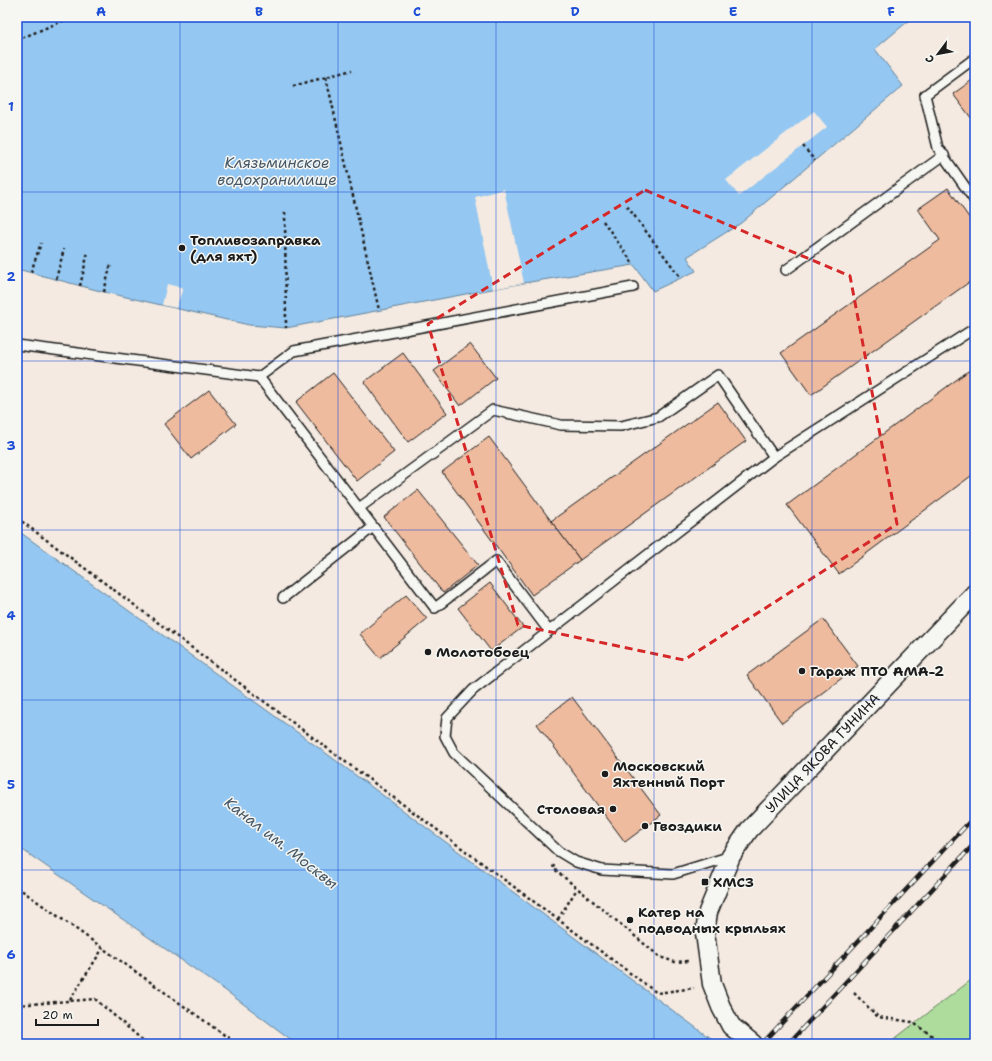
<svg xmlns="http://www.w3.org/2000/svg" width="992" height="1061" viewBox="0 0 992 1061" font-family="'Shantell Sans',sans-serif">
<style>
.green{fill:#addc9c;stroke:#647c5c}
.water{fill:#94c7f1;stroke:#64839c}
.pier{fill:#f4eae1}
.building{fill:#eebb9f;stroke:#1c1c1c}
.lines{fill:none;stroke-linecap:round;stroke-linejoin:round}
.lane-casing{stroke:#1c1c1c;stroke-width:12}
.street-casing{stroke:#1c1c1c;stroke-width:21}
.path{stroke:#1c1c1c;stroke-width:2.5;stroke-dasharray:3 3;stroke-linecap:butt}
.lane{stroke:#f6f6f2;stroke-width:9}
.street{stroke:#f6f6f2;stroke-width:18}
.rail-casing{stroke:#1c1c1c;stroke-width:4.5}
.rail{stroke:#f6f6f2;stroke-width:3;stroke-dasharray:9;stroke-linecap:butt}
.marked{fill:none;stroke:#d62828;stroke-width:3;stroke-dasharray:8 5;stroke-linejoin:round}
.grid{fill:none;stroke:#1d4ed8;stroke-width:1;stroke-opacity:0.55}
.poi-dot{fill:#1c1c1c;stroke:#f6f6f2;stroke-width:1.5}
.labels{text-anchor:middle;stroke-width:3;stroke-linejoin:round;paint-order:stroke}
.poi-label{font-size:14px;font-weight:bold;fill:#1c1c1c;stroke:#f6f6f2;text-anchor:start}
.street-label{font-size:14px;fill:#1c1c1c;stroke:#f6f6f2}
.water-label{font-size:15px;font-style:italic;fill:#465867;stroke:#f6f6f2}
.neatline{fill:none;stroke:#1d4ed8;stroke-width:1.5}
.grid-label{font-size:13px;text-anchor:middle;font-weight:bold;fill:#1d4ed8}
</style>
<rect width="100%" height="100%" fill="#f4eae1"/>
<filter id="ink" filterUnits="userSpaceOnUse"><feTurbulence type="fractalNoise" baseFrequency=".025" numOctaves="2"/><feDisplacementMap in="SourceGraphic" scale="8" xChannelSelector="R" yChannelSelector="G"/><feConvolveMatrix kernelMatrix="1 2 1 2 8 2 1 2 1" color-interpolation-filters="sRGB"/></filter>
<g filter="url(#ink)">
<polygon class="green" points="975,977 975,1044 890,1044 893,1040"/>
<g class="water">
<polygon points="17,17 913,17 875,49 903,86 741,223 687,257 696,271 653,291 634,265 524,283 286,328 249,325 104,292 17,269"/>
<polygon points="17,530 319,748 718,1044 297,1044 226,991 17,846"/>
</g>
<g class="pier">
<polygon points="814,111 827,127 739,196 726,180"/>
<polygon points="504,189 524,283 493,289 475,197"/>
<polygon points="167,284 183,288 176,308 162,305"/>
</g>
<g class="building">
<polygon points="975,78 975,123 953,94"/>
<polygon points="948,188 975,226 975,278 811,395 781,353 940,240 918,209"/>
<polygon points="470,344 496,378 460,406 434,371"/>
<polygon points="403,353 447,413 408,442 364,382"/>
<polygon points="975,366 975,473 839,574 787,505"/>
<polygon points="333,373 394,452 357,481 296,402"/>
<polygon points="209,390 236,424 191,459 164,424"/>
<polygon points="718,402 746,441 580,560 551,521"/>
<polygon points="489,437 580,560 532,595 442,472"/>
<polygon points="418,490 478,565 443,593 384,517"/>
<polygon points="490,583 523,627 491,651 458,608"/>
<polygon points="406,595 427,619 380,658 360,634"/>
<polygon points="823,619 858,666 782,723 747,675"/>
<polygon points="572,697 661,815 625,842 537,724"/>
</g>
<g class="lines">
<defs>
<g id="lane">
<polyline points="975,58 925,95 938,148 975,201"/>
<polyline points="786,270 944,155"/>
<polyline points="17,345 259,377"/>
<polyline points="359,508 493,410 561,425 621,426 658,417 718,375 774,457"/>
<polyline points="283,598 373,527"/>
<polyline points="549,631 496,561 435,608 259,377 294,351 633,287"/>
<polyline points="731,856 673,874 602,870 576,862 558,851 454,753 445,736 447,718 473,690 774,457 975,328"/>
</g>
<g id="street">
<path id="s1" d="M753,1044L731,1026L721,1007L712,984L705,933L708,912L731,856L749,830L975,593"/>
</g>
</defs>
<use href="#lane" class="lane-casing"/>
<use href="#street" class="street-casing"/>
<g class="path">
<polyline points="17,40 72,17"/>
<polyline points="326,77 379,310"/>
<polyline points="293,86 352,70"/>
<polyline points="803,146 815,161"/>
<polyline points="17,203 22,188"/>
<polyline points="627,206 681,278"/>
<polyline points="285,212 286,328"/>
<polyline points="603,221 634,265"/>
<polyline points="31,272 41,243"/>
<polyline points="56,279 64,249"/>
<polyline points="80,286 88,252"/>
<polyline points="104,292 111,263"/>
<polyline points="17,518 657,993 694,988"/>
<polyline points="554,865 553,868 660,957 675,962 689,961"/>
<polyline points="17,887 237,1044"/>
<polyline points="558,919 577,889"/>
<polyline points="854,993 878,1017 912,1022 944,1044"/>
<polyline points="70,1000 103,948"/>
<polyline points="17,1005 95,999 147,1044"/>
</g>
<use href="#lane" class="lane"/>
<use href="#street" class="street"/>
<defs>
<g id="rail">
<polyline points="762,1044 975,816"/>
<polyline points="788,1044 975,843"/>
</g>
</defs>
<use href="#rail" class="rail-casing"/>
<use href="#rail" class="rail"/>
</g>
</g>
<path class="marked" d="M645,190L850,276L897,524L684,660L518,625L428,324Z"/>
<path class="grid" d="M180,17V1044M338,17V1044M496,17V1044M654,17V1044M812,17V1044M17,192H975M17,361H975M17,530H975M17,700H975M17,870H975"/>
<g class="poi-dot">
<circle cx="182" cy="248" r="4"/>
<circle cx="428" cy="652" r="4"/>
<circle cx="802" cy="671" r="4"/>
<circle cx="605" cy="774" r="4"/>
<circle cx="613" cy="809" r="4"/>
<circle cx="645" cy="826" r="4"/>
<rect x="701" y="878" width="8" height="8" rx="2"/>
<circle cx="630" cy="920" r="4"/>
</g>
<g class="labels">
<g class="poi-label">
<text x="190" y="245">Топливозаправка<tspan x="190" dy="16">(для яхт)</tspan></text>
<text x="436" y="657">Молотобоец</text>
<text x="810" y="676">Гараж ПТО АМА-2</text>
<text x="613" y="771">Московский<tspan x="613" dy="16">Яхтенный Порт</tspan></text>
<text x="605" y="814" text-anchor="end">Столовая</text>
<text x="653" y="831">Гвоздики</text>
<text x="713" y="887">ХМСЗ</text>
<text x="638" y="917">Катер на<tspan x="638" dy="16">подводных крыльях</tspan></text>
</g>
<g class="street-label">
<text dy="5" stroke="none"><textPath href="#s1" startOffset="346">УЛИЦА ЯКОВА ГУНИНА</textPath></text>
</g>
<g class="water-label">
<text x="277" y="168">Клязьминское<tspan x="277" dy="17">водохранилище</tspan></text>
<text transform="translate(281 843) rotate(38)" y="5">Канал им. Москвы</text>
</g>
</g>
<rect width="992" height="1061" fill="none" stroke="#f6f6f2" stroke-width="44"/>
<g transform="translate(938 54) rotate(238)" stroke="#f6f6f2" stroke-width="3" paint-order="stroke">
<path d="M0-3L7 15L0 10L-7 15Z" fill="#1c1c1c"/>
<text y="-6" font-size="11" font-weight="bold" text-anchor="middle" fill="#1c1c1c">С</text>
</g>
<path d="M36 1019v6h62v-6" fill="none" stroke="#1c1c1c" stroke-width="2"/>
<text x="42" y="1019" font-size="12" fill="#1c1c1c" stroke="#f6f6f2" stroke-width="3" paint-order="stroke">20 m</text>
<rect x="22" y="22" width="948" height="1017" class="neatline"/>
<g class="grid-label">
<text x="101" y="16">A</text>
<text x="259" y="16">B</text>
<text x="417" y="16">C</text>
<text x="575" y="16">D</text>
<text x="733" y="16">E</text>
<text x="891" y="16">F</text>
<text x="11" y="111">1</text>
<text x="11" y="281">2</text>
<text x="11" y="450">3</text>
<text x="11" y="620">4</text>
<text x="11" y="789">5</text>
<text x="11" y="959">6</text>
</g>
</svg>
